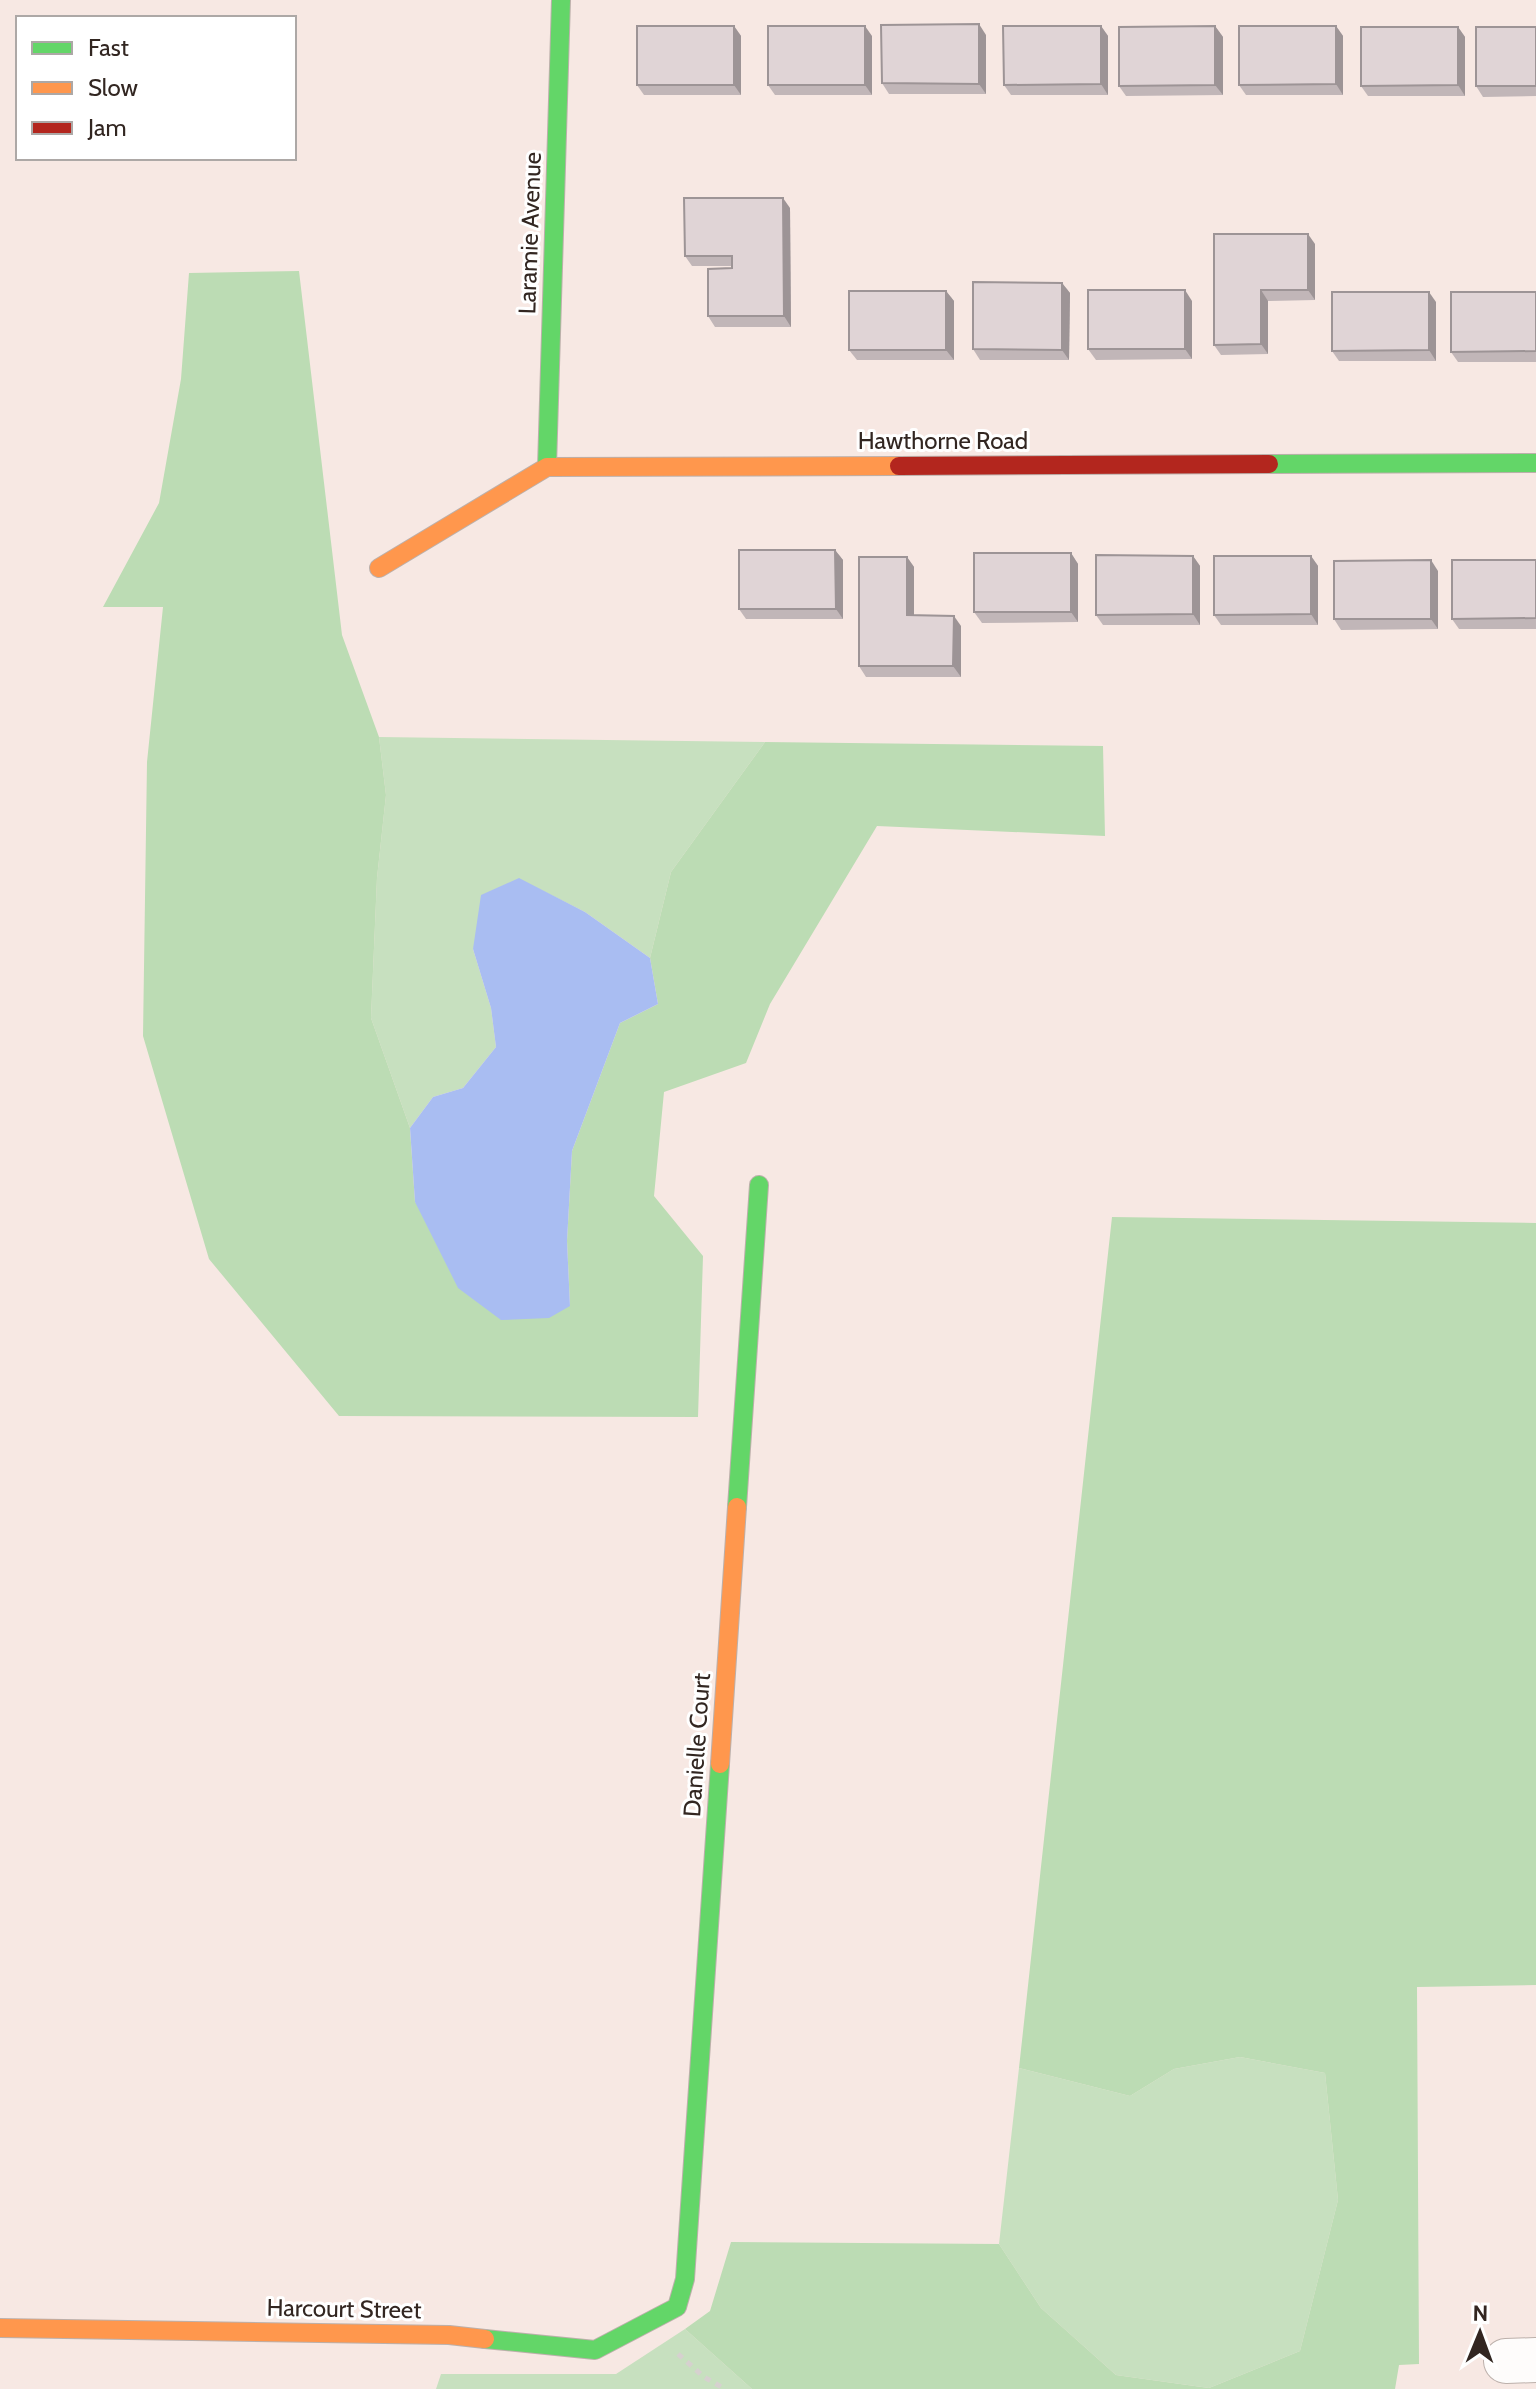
<svg xmlns="http://www.w3.org/2000/svg" width="1536" height="2389" viewBox="0 0 1536 2389" font-family="Cabin,sans-serif">
<style>
.green{fill:#c7e0bf}
.forest{fill:#bcdcb4}
.water{fill:#a9bdf2}
.lines{fill:none;stroke-linecap:round;stroke-linejoin:round}
.street-casing{stroke:#bcb0ab;stroke-width:46}
.fast-casing{stroke:#bcb0ab;stroke-width:20}
.slow-casing{stroke:#bcb0ab;stroke-width:20}
.jam-casing{stroke:#bcb0ab;stroke-width:20}
.path{stroke:#d6d1cf;stroke-width:5;stroke-dasharray:6 6;stroke-linecap:butt}
.street{stroke:#fefcfb;stroke-width:44}
.fast{stroke:#63d668;stroke-width:18}
.slow{stroke:#ff974d;stroke-width:18}
.jam{stroke:#b3261e;stroke-width:18}
.wall{fill:#c1b6b8}
.shaded-wall{fill:#9d9496}
.building{fill:#e0d4d6;stroke:#9d9496;stroke-width:2}
.labels{text-anchor:middle;stroke-width:6;stroke-linejoin:round;paint-order:stroke}
.street-label{font-size:24px;fill:#322621;stroke:#fff}
</style>
<rect width="100%" height="100%" fill="#f7e8e3"/>
<g class="green">
<polygon points="379,737 765,742 671,872 650,958 585,912 519,879 473,949 491,1008 496,1047 463,1088 433,1097 410,1128 371,1018 377,878 386,795"/>
<polygon points="1240,2057 1325,2073 1338,2200 1300,2351 1209,2388 1116,2375 1041,2308 999,2244 1019,2068 1130,2096 1174,2069"/>
<polygon points="685,2329 752,2389 436,2389 441,2374 616,2374"/>
</g>
<g class="forest">
<polygon points="299,271 342,635 379,737 386,795 377,878 371,1018 410,1128 415,1202 570,1306 567,1241 572,1151 620,1023 658,1004 650,958 671,872 765,742 1103,746 1105,836 877,826 770,1004 746,1063 664,1092 654,1196 703,1256 698,1417 339,1416 209,1259 143,1036 147,762 163,607 103,607 159,503 181,379 189,273"/>
<polygon points="1112,1217 1536,1223 1536,1985 1417,1987 1419,2364 1399,2365 1395,2389 752,2389 685,2329 710,2311 731,2242 999,2244 1041,2308 1116,2375 1209,2388 1300,2351 1338,2200 1325,2073 1240,2057 1174,2069 1130,2096 1019,2068"/>
</g>
<polygon class="water" points="519,878 585,912 650,958 658,1004 620,1023 572,1151 567,1241 570,1306 549,1318 501,1320 458,1288 415,1202 410,1128 433,1097 463,1088 496,1047 491,1008 473,949 481,895"/>
<g class="lines">
<defs>
<polyline id="street" points="1506,2361 1536,2360"/>
<g id="fast">
<polyline points="1269,464 1536,463"/>
<polyline points="547,467 561,0"/>
<polyline points="737,1507 759,1185"/>
<polyline points="485,2339 595,2350 677,2307 685,2279 720,1764"/>
</g>
<g id="slow">
<polyline points="379,568 547,467 899,466"/>
<polyline points="720,1764 737,1507"/>
<polyline points="0,2328 449,2335 485,2339"/>
</g>
<polyline id="jam" points="899,466 1269,464"/>
</defs>
<use href="#street" class="street-casing"/>
<use href="#fast" class="fast-casing"/>
<use href="#slow" class="slow-casing"/>
<use href="#jam" class="jam-casing"/>
<polyline class="path" points="678,2354 704,2377 725,2389"/>
<use href="#street" class="street"/>
<use href="#fast" class="fast"/>
<use href="#slow" class="slow"/>
<use href="#jam" class="jam"/>
</g>
<g class="wall">
<polygon points="734,26 741,36 741,95 644,95 637,85"/>
<polygon points="1101,26 1108,36 1108,95 1011,95 1004,85"/>
<polygon points="1215,26 1223,37 1223,95 1126,96 1119,86"/>
<polygon points="1336,26 1343,36 1343,95 1246,95 1239,85"/>
<polygon points="1458,27 1465,37 1465,96 1368,96 1361,86"/>
<polygon points="1536,27 1536,96 1483,97 1476,86"/>
<polygon points="986,35 986,94 889,94 882,83"/>
<polygon points="872,36 872,95 775,95 768,85"/>
<polygon points="790,208 791,327 715,327 708,316 732,266 692,266 685,256"/>
<polygon points="1214,234 1315,244 1315,300 1268,301 1268,354 1221,355 1214,345"/>
<polygon points="1062,283 1070,293 1069,360 980,360 973,349"/>
<polygon points="946,291 954,301 954,360 857,360 849,350"/>
<polygon points="1536,292 1536,362 1458,362 1451,352"/>
<polygon points="1192,301 1192,359 1096,360 1088,349"/>
<polygon points="1436,302 1436,361 1339,361 1332,351"/>
<polygon points="835,550 843,560 843,619 746,619 739,609"/>
<polygon points="1071,553 1078,564 1078,622 982,623 974,612"/>
<polygon points="1193,556 1200,566 1200,625 1103,625 1096,615"/>
<polygon points="1311,556 1318,566 1318,625 1221,625 1214,615"/>
<polygon points="907,557 914,567 914,615 961,626 961,677 866,677 859,666"/>
<polygon points="1536,560 1536,629 1459,629 1452,619"/>
<polygon points="1438,571 1438,629 1341,630 1334,619"/>
</g>
<g class="shaded-wall">
<polygon points="979,24 986,35 986,94 979,84"/>
<polygon points="734,26 741,36 741,95 734,85"/>
<polygon points="865,26 872,36 872,95 865,85"/>
<polygon points="1101,26 1108,36 1108,95 1101,84"/>
<polygon points="1215,26 1223,37 1223,95 1215,85"/>
<polygon points="1336,26 1343,36 1343,95 1336,84"/>
<polygon points="1458,27 1465,37 1465,96 1458,85"/>
<polygon points="783,198 790,208 791,327 784,316"/>
<polygon points="1308,234 1315,244 1315,300 1308,290"/>
<polygon points="1062,283 1070,293 1069,360 1062,350"/>
<polygon points="1185,290 1192,301 1192,359 1185,349"/>
<polygon points="1261,290 1268,301 1268,354 1261,344"/>
<polygon points="946,291 954,301 954,360 946,350"/>
<polygon points="1429,292 1436,302 1436,361 1429,350"/>
<polygon points="835,550 843,560 843,619 836,609"/>
<polygon points="1071,553 1078,564 1078,622 1071,612"/>
<polygon points="1193,556 1200,566 1200,625 1193,614"/>
<polygon points="1311,556 1318,566 1318,625 1311,614"/>
<polygon points="907,557 914,567 914,626 907,615"/>
<polygon points="1431,560 1438,571 1438,629 1431,619"/>
<polygon points="954,616 961,626 961,677 953,666"/>
</g>
<g class="building">
<polygon points="979,24 979,84 882,83 881,25"/>
<rect x="637" y="26" width="97" height="59"/>
<rect x="768" y="26" width="97" height="59"/>
<polygon points="1003,26 1101,26 1101,84 1004,85"/>
<polygon points="1215,26 1215,85 1119,86 1119,27"/>
<polygon points="1239,26 1336,26 1336,84 1239,85"/>
<polygon points="1361,27 1458,27 1458,85 1361,86"/>
<rect x="1476" y="27" width="60" height="59"/>
<polygon points="684,198 783,198 784,316 708,316 708,269 732,268 732,256 685,256"/>
<polygon points="1214,234 1308,234 1308,290 1261,290 1261,344 1214,345"/>
<polygon points="973,282 1062,283 1062,350 973,349"/>
<rect x="1088" y="290" width="97" height="59"/>
<rect x="849" y="291" width="97" height="59"/>
<polygon points="1332,292 1429,292 1429,350 1332,351"/>
<polygon points="1451,292 1536,292 1536,351 1451,352"/>
<polygon points="739,550 835,550 836,609 739,609"/>
<rect x="974" y="553" width="97" height="59"/>
<polygon points="1096,555 1193,556 1193,614 1096,615"/>
<polygon points="1214,556 1311,556 1311,614 1214,615"/>
<polygon points="859,557 907,557 907,615 954,616 953,666 859,666"/>
<polygon points="1431,560 1431,619 1334,619 1334,561"/>
<polygon points="1452,560 1536,560 1536,618 1452,619"/>
</g>
<g class="labels">
<g class="street-label">
<text transform="translate(530 233) rotate(-88)" y="8">Laramie Avenue</text>
<text x="943" y="449">Hawthorne Road</text>
<text transform="translate(697 1745) rotate(-86)" y="8">Danielle Court</text>
<text transform="translate(344 2309) rotate(1)" y="8">Harcourt Street</text>
</g>
</g>
<rect x="16" y="16" width="280" height="144" fill="#ffffff" stroke="#ada8a6" stroke-width="2"/>
<rect x="32" y="42" width="40" height="12" fill="#63d668" stroke="#ada8a6" stroke-width="2"/>
<text x="88" y="56" font-size="24" fill="#322621">Fast</text>
<rect x="32" y="82" width="40" height="12" fill="#ff974d" stroke="#ada8a6" stroke-width="2"/>
<text x="88" y="96" font-size="24" fill="#322621">Slow</text>
<rect x="32" y="122" width="40" height="12" fill="#b3261e" stroke="#ada8a6" stroke-width="2"/>
<text x="88" y="136" font-size="24" fill="#322621">Jam</text>
<g transform="translate(1480 2333) rotate(1)" stroke="#ffffff" stroke-width="6" paint-order="stroke">
<path d="M0-6L14 30L0 20L-14 30Z" fill="#322621"/>
<text y="-12" font-size="22" font-weight="bold" text-anchor="middle" fill="#322621">N</text>
</g>
</svg>
